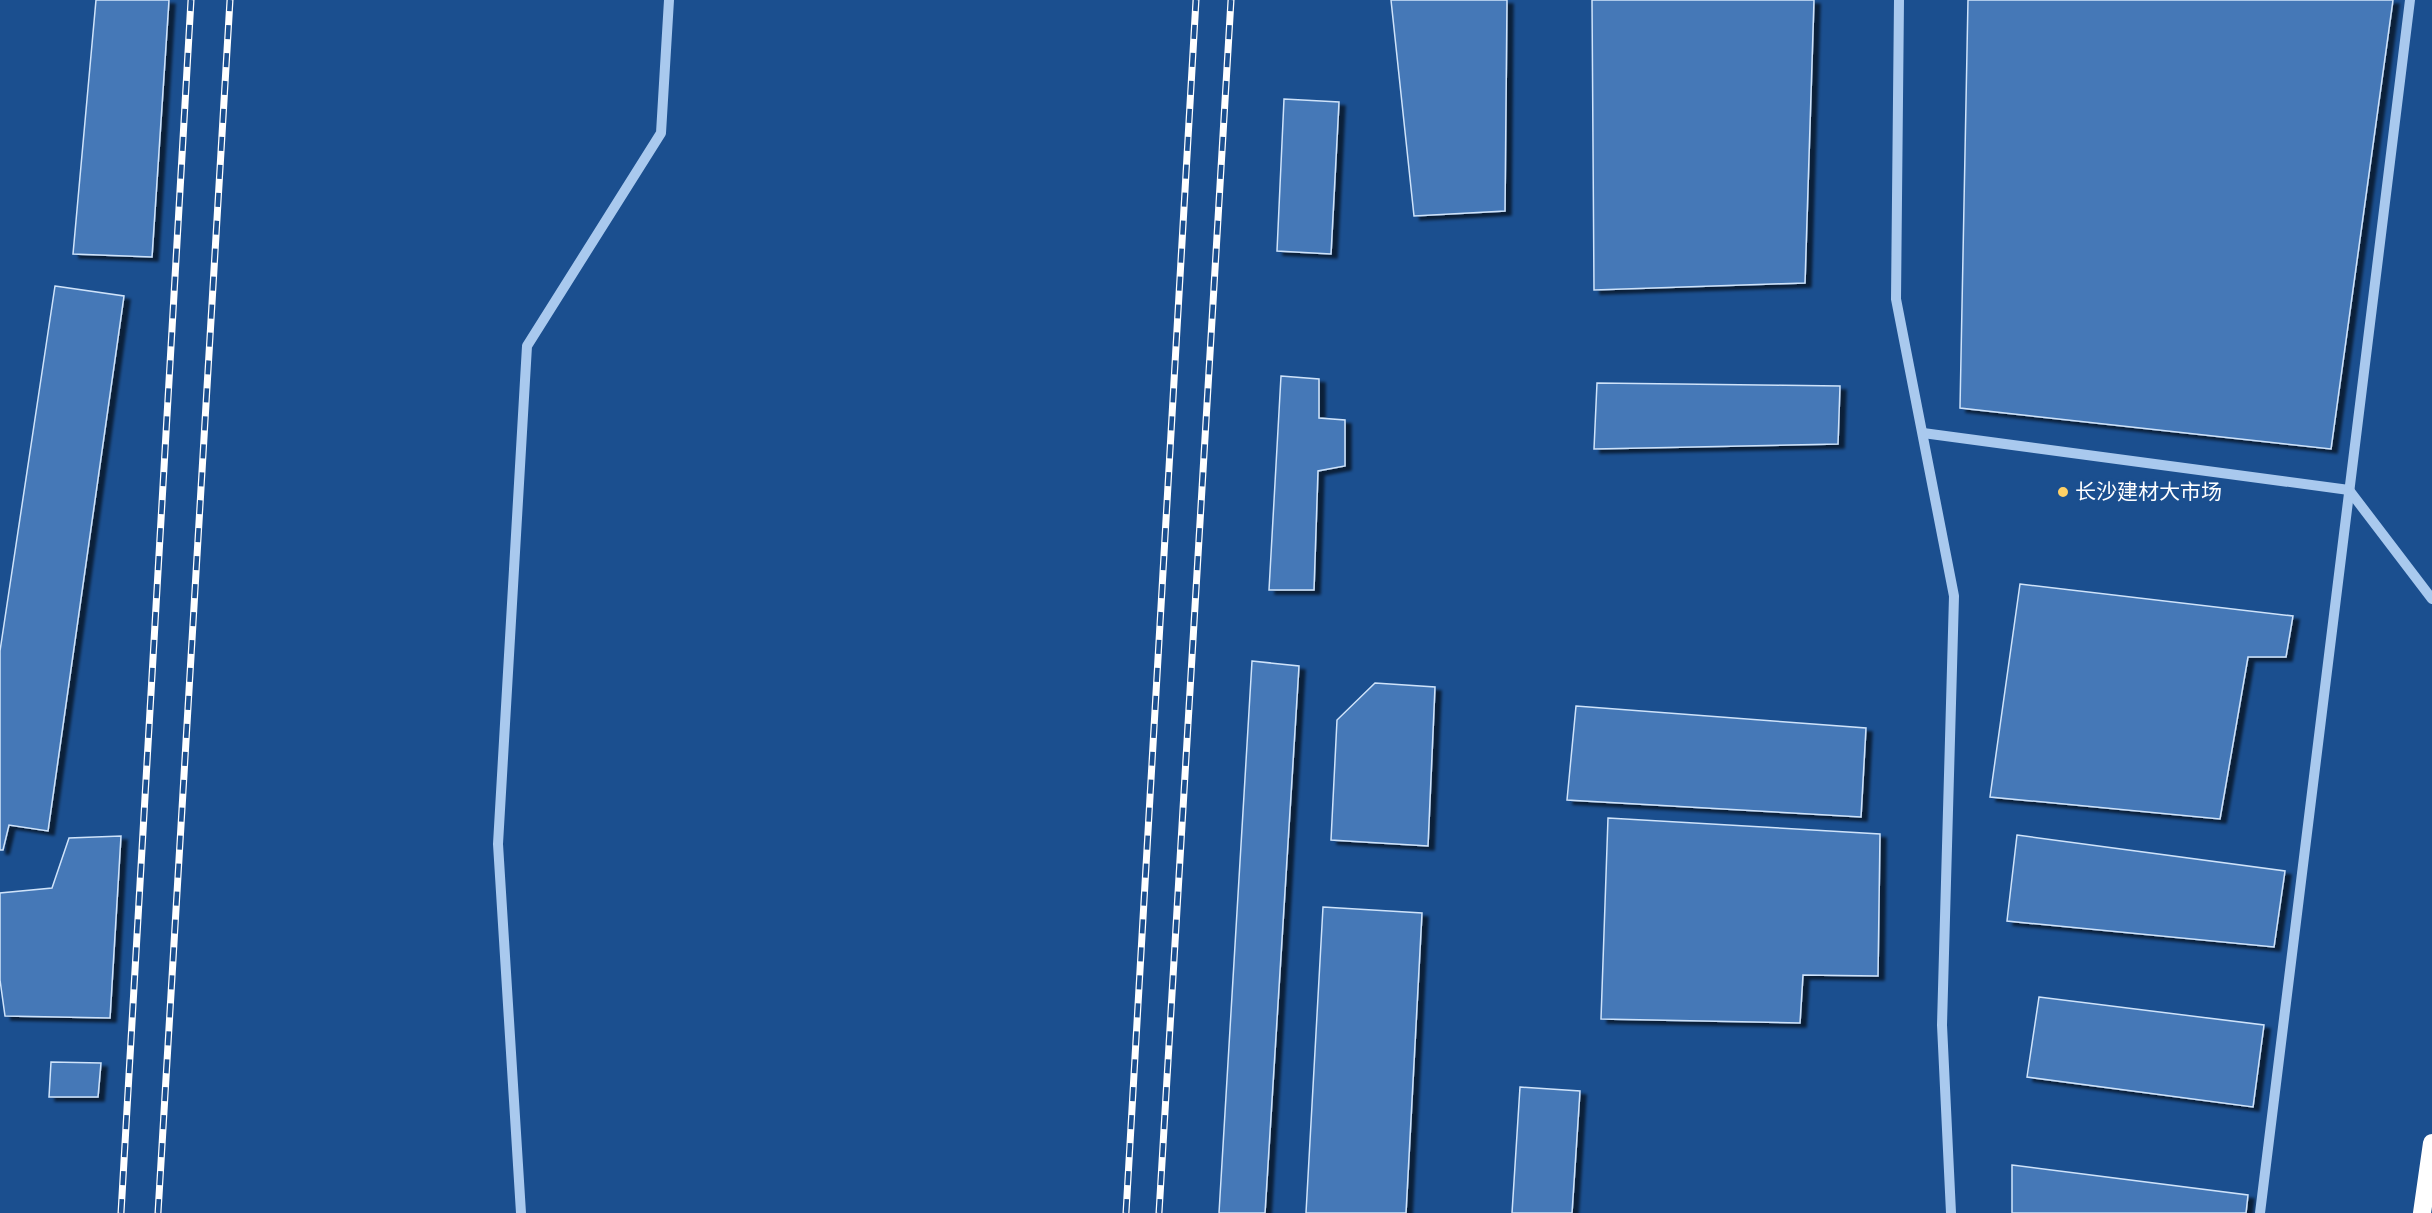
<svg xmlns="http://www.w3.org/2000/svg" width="2432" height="1213" viewBox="0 0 2432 1213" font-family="'DejaVu Sans','Noto Sans SC',sans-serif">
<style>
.building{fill:#4478b7;stroke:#cfe3fa;stroke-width:1.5;filter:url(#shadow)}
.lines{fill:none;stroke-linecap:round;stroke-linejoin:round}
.minor{stroke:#a9c9ee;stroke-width:10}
.highway{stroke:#fff;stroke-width:18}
.rail-casing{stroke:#fff;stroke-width:7}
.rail{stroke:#1b4f8f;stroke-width:4.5;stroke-dasharray:14;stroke-linecap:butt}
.poi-dot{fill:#ffd166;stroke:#1b4f8f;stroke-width:2}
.labels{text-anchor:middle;stroke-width:6;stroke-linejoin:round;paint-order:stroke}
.poi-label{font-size:21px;fill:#fff;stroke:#1b4f8f;text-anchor:start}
</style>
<defs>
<filter id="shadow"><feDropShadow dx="6" dy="4" stdDeviation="1.5" flood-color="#0009"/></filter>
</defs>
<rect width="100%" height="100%" fill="#1b4f8f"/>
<g class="building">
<polygon points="96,0 169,0 152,257 73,254"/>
<polygon points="1391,0 1507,0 1505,211 1414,216"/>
<polygon points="1592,0 1814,0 1805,283 1594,290"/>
<polygon points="1968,0 2393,0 2331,449 1960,408"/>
<polygon points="1284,99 1339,102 1331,254 1277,251"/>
<polygon points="55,286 124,296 48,831 9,825 3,850 0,850 0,651"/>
<polygon points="1281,376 1319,379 1319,418 1345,420 1345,466 1318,471 1314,590 1269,590"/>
<polygon points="1597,383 1840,386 1838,444 1594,449"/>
<polygon points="2020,584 2293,616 2286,657 2248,657 2220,819 1990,797"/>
<polygon points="1252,661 1299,666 1265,1213 1219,1213"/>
<polygon points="1375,683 1435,687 1428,846 1331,840 1337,720"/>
<polygon points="1576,706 1866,728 1861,817 1567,800"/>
<polygon points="1608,818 1880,834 1878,976 1803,975 1800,1023 1601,1019"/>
<polygon points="2017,835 2285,871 2274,947 2007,921"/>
<polygon points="121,836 110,1018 5,1016 0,980 0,893 52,888 69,838"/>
<polygon points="1323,907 1422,913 1406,1213 1306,1213"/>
<polygon points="2039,997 2264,1025 2253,1107 2027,1077"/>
<polygon points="51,1062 101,1063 98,1097 49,1097"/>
<polygon points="1520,1087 1580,1091 1572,1213 1512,1213"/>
<polygon points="2012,1165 2248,1195 2246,1213 2012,1213"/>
</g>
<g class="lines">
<g class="minor">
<polyline points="1899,0 1896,299 1954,596 1942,1025 1951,1213"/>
<polyline points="1923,433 2349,490 2432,599"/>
<polyline points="521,1213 498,844 527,346 661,133 669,0"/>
<polyline points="2260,1213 2410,0"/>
</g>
<polyline class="highway" points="2422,1213 2432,1143"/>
<defs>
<g id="rail">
<polyline points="121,1213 191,0"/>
<polyline points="158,1213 230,0"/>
<polyline points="1126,1213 1196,0"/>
<polyline points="1159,1213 1231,0"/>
</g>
</defs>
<use href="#rail" class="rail-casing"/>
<use href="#rail" class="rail"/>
</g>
<circle class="poi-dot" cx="2063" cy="492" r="6"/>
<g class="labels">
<g class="poi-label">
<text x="2075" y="499">长沙建材大市场</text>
</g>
</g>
</svg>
